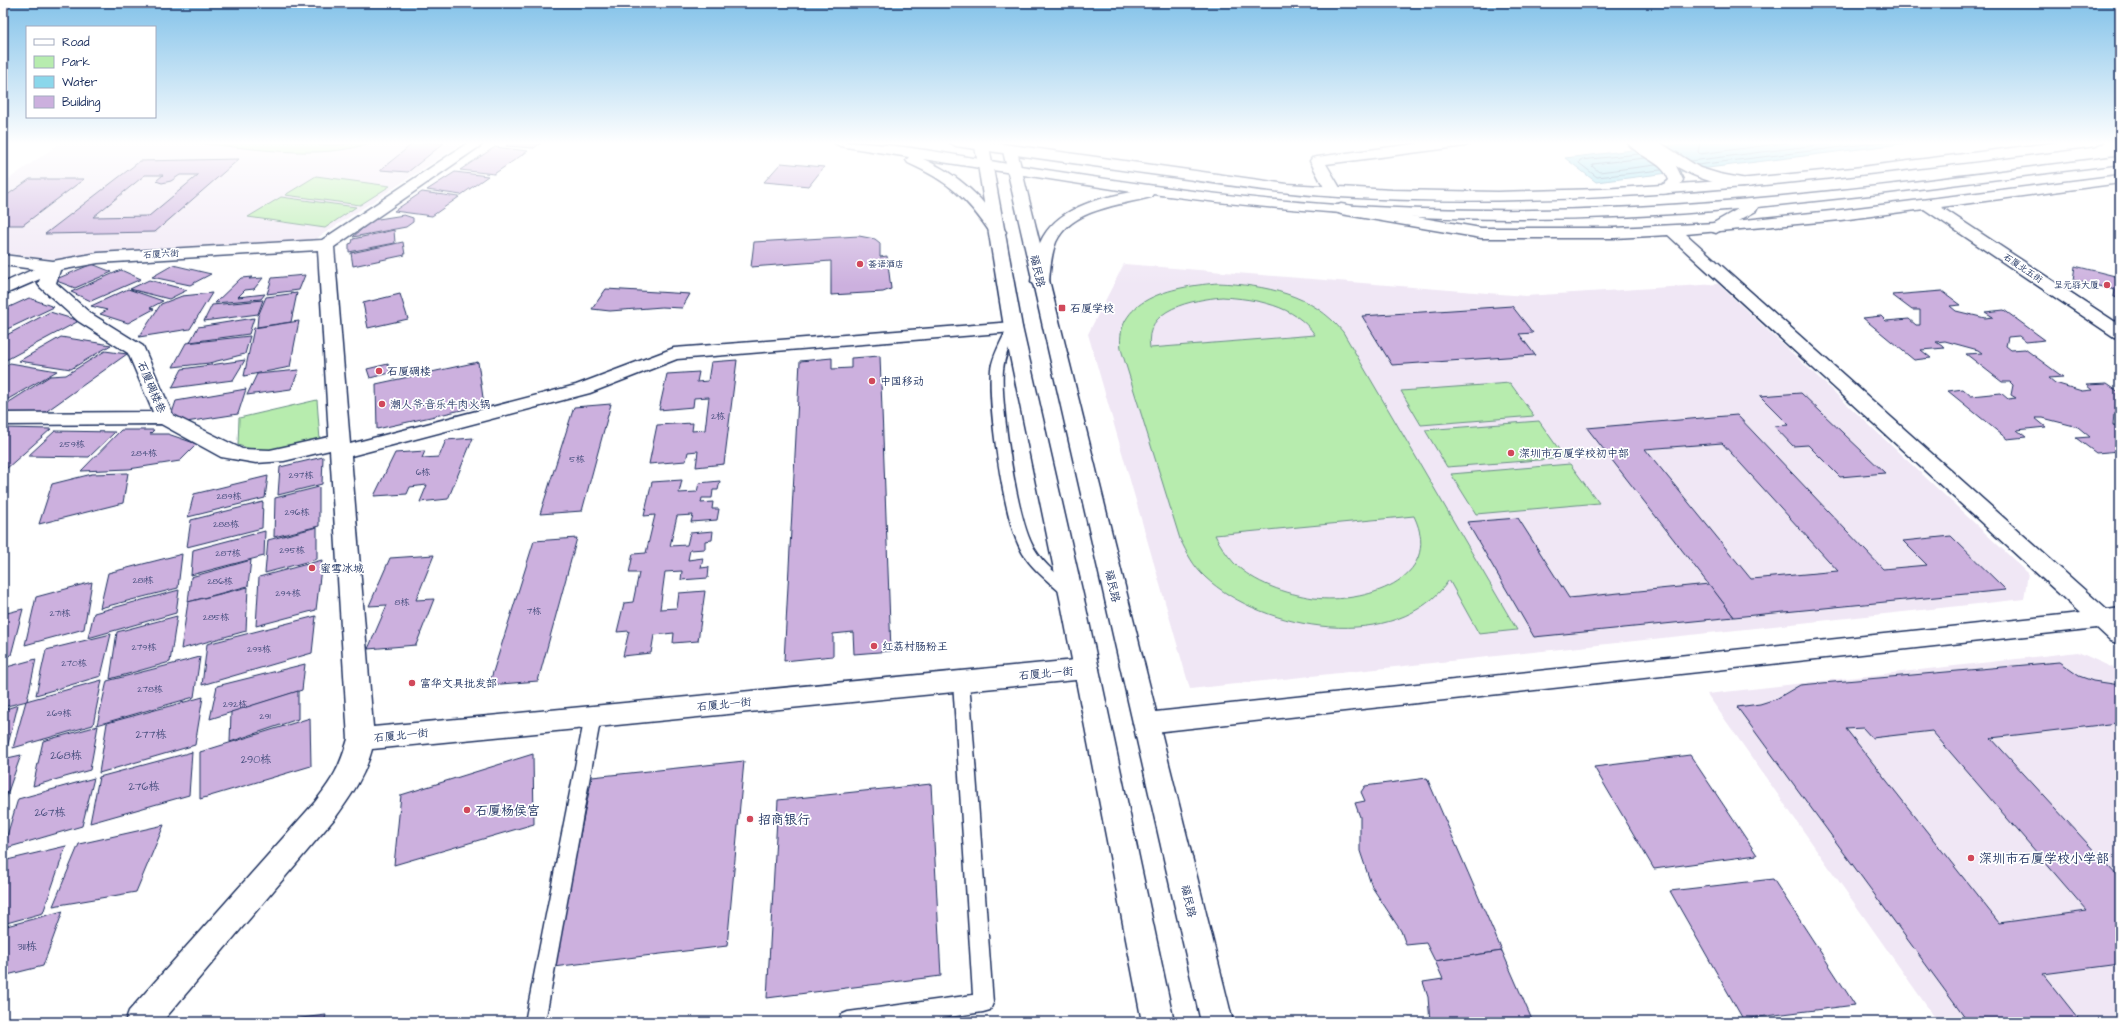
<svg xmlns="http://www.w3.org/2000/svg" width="2123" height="1025" viewBox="0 0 2123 1025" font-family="'Architects Daughter','LXGW WenKai TC',sans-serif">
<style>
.built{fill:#f0e7f5}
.green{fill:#b7ecae;stroke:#698e86;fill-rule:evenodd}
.water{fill:#8bd7eb;stroke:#5e94b3}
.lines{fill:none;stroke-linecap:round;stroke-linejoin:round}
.shore{stroke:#487296;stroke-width:1}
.building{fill:#ccb0de;stroke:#1b2f5e;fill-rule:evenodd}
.lane-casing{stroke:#1b2f5e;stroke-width:3}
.street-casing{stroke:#1b2f5e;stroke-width:3}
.secondary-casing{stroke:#1b2f5e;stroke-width:3}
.primary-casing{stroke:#1b2f5e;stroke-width:3}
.lane{fill:#fff;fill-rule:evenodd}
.street{fill:#fff;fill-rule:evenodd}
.secondary{fill:#fff;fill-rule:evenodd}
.primary{fill:#fff;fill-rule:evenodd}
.poi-dot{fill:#d1495b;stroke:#fff;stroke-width:1.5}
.labels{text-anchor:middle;stroke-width:3.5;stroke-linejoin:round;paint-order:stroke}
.far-street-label{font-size:9px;fill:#1b2f5e;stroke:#fff}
.far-poi-label{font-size:9px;fill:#1b2f5e;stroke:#fff;text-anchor:start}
.number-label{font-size:9px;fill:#474f7e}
.street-label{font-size:11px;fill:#1b2f5e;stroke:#fff}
.poi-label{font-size:11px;fill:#1b2f5e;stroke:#fff;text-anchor:start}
.near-number-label{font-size:11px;fill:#474f7e}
.near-poi-label{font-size:13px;fill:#1b2f5e;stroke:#fff;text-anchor:start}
</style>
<rect width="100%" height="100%" fill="#fff"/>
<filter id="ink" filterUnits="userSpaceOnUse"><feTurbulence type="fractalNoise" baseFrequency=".025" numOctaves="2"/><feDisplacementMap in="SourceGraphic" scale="8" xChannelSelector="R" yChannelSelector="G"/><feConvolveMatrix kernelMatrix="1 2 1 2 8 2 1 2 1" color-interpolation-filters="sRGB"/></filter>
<g filter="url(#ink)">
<g class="built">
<polygon points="62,142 464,142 314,240 52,259 3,253 3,183"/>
<polygon points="1124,264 1525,296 1718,284 2028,573 2024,599 1190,689 1088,334"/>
<polygon points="2078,652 2120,671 2120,1022 1938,1022 1707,694"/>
</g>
<g class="green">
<path d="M189,142H322L318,145C336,146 354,142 373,142C321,162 244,147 189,142Z"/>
<polygon points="316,176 390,186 360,205 285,195"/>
<polygon points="281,197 356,207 325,228 248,217"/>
<path d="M1218,283C1265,285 1313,294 1343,332L1517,630L1479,634L1449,580C1398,655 1263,631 1205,577C1193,566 1187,553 1180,539L1121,349C1114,296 1179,286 1218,283ZM1222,297C1256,299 1295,305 1315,335L1150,348C1143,308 1193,300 1222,297ZM1414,516C1445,581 1362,604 1314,598C1286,594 1254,583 1234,563C1226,554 1220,545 1215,535Z"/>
<polygon points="1510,383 1534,416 1421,425 1401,391"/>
<path d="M317,400L320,440C292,447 266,456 238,445L239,418Z"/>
<polygon points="1539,421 1565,458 1447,467 1425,430"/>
<polygon points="1570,464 1599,503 1476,514 1451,474"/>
</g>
<polygon class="water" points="1701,142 1916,142 1596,182 1565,158"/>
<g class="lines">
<g class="shore">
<polyline points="1700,142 1698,152 1700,154 1792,142"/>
<polyline points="1639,154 1580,160 1579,163 1597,177 1661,170"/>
<polyline points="1645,158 1593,164 1592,166 1599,172 1656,165"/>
<polyline points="1691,161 1841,142"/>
<polyline points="1697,165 1883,142"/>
</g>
</g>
<g class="building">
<polygon points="415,142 444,143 408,172 380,170"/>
<polygon points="510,142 542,142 534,148 506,146"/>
<polygon points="495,147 528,151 494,174 460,170"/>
<path d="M239,159L155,232L45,234L140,161ZM145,175H163L156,181L162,183L171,181L180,175H198L149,216L93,217Z"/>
<polygon points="781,163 824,167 809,186 764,182"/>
<polygon points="455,172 488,176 461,195 427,190"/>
<polygon points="30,179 84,179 23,225 3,225 3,198"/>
<polygon points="422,192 459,197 432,216 394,211"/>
<polygon points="404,215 413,218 413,222 406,227 353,237 372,220"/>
<polygon points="394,230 395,243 349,252 349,244 352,243 353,239"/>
<polygon points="859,236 875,239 880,243 880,257 887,256 891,289 883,292 831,295 831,261 751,267 754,242"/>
<polygon points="403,242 405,255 353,266 351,253"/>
<polygon points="92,264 112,272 75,288 54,280"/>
<polygon points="173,265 211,274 190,285 152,277"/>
<polygon points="2075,266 2119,277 2120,271 2120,298 2114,297 2115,290 2073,280"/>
<polygon points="121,270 141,279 91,301 71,292"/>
<polygon points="305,275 299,290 267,294 272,278"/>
<polygon points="252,277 249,279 263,278 254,289 245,290 238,297 265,294 261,299 215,303 241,278"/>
<polygon points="149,280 187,290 169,299 130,289"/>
<polygon points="128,289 163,301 150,308 154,309 128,323 100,314 107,310 91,306"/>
<polygon points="606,289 690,294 682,308 662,307 610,311 592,309"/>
<polygon points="1942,291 1961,305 1950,306 1956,311 1985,318 1993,317 1985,312 2004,310 2045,340 2026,342 2019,336 2008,337 2006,346 2011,350 2025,349 2063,377 2049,378 2055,383 2082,391 2092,390 2086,385 2107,384 2120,393 2120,412 2114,413 2113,425 2120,430 2120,451 2096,453 2076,438 2090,437 2078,427 2043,418 2035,418 2046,427 2017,430 2026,437 2007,439 1948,391 1963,389 1971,396 2001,393 2008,399 2016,398 2011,395 2013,385 2010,382 2002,382 1966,354 1982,353 1978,350 1945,341 1936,342 1945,348 1921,350 1931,358 1914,360 1863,318 1881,316 1886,321 1909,319 1916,325 1920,325 1920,310 1912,310 1892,295"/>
<polygon points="212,293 190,329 139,337 161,304 182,296"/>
<polygon points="297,293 291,322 257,327 258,316 266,297"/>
<polygon points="400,294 408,319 368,328 363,303"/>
<polygon points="29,298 54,307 3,331 3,310"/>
<polygon points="263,300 258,314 204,321 212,305"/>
<polygon points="1512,306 1533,333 1519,334 1535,355 1392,365 1362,316"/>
<polygon points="50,312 76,320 77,322 6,360 3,359 3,337"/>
<polygon points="254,318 249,334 190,342 198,327"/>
<polygon points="299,321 290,367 244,376 254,328"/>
<polygon points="250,336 245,354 209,363 173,367 186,343"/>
<polygon points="61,337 111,345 71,369 19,361"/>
<polygon points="105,351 127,354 37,418 3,414 3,406 50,376 66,375"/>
<polygon points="880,356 891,651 854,654 853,632 833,634 833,656 784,661 800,361 832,358 832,369 851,368 851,358"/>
<polygon points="245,360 233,380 172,388 182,369"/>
<polygon points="737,360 724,464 696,467 698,451 688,452 686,461 649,464 657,425 693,423 692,431 705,430 709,397 694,398 693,407 659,410 667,374 699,372 697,382 708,381 711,362"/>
<polygon points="478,362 484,405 377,429 376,384"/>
<polygon points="10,363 57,371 3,402 3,368"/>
<polygon points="388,364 390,373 370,378 367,369"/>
<polygon points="299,370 291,389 247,395 257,374"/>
<polygon points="246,389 238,414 186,422 171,416 176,401"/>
<polygon points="1801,393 1885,473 1840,477 1808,445 1793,446 1774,426 1789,425 1760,396"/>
<polygon points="611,404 582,511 540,514 574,407"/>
<path d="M1737,415L1883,569L1927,565L1903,541L1951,536L2006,590L1734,617L1587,428ZM1722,443L1838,571L1751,579L1645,449Z"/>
<polygon points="3,428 51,429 6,469 3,469"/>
<polygon points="121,430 154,430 150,434 168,434 197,444 180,461 129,469 81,471"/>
<polygon points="55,431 115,432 89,457 28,456"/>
<polygon points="473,438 448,499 420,502 427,485 410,487 407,494 374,496 395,453 425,451 422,458 439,457 446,440"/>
<polygon points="323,457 322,484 278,495 280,467"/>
<polygon points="128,473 123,503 39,524 52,484 92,474"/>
<polygon points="268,476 265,498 188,517 194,494"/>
<polygon points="682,480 679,493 697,492 699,483 720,481 718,490 713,490 712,498 702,498 701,503 713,502 712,509 719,509 717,520 691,522 693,515 677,516 670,546 687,545 690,533 713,531 712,540 705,541 705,549 690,550 688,560 703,558 701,568 709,567 708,578 681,580 682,571 665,572 660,609 677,608 679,593 705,591 698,641 673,643 674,633 654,635 651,653 623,656 629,631 617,632 624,603 633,602 639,573 629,573 633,554 646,553 655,515 644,516 652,482"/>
<polygon points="319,487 319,526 274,537 275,498"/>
<polygon points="263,502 262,528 187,547 191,520"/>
<polygon points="1518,518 1569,598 1709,584 1734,617 1534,637 1467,522"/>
<polygon points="317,527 317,559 265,573 268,540"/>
<polygon points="265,531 264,556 191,575 193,550"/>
<polygon points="577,538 538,681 489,685 534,541"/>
<polygon points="182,554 178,588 100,608 108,573"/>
<polygon points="434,555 416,600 434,599 416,645 368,649 387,605 369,606 390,558"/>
<polygon points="251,560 248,586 188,602 191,577"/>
<polygon points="322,560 316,610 256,626 259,577"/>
<polygon points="92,582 84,629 25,645 36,597"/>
<polygon points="248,587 246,631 181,649 188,602"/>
<polygon points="179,590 176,613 88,638 94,613"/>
<polygon points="23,609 11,655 3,657 3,614"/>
<polygon points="177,616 170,662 110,679 117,632"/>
<polygon points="316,616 312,653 202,685 207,644"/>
<polygon points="111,634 101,676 36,695 46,650"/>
<polygon points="200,657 194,697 97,725 107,681"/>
<polygon points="36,659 27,701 3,707 3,668"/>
<path d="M2059,662L2079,676L2093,681L2120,685V726L2117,723L1991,738L2120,879V964L2043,974L2081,1022H1968L1737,707L1760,704L1776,699L1800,685ZM1863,728L1872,738L1932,731L2087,911L1999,923L1846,729Z"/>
<polygon points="305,664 302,690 210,719 217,686"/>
<polygon points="102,680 93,725 13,748 26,701"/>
<polygon points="298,691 298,719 230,742 231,712"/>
<polygon points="203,697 195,745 99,773 107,723"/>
<polygon points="18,705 6,752 3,753 3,710"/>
<polygon points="310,718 311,766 200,799 200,752"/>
<polygon points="98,726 90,770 33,786 43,741"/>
<polygon points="192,752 189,795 90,823 99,777"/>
<polygon points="533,754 534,824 394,865 401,795"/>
<polygon points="21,755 3,806 3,759"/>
<polygon points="1690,755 1757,855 1654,869 1594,767"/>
<polygon points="744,761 727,946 553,967 592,777"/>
<polygon points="94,778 82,826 3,849 18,799"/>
<polygon points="1427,778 1502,951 1435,961 1426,943 1406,945 1401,931 1372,887 1360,851 1360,817 1355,803 1365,801 1361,792 1365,786"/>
<polygon points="931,784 941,976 767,998 778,800"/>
<polygon points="164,825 136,892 53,906 79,844"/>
<polygon points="66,846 43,913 3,924 3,861"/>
<polygon points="1773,879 1855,1005 1743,1019 1670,891"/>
<polygon points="63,911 43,966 3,976 3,927"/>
<polygon points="1502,951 1533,1022 1430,1022 1428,997 1423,982 1443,979 1435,961"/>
<polygon points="326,1015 324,1022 292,1022 293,1019"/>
</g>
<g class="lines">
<defs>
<g id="lane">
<path d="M1013,324L1018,327C1013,340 1004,355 1003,370C1000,403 1017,521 1034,548C1044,565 1060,577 1075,588L1077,592L1075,596C1065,598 1059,591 1052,585C1040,574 1027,563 1020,548C1003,515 988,407 991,369C993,355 1002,340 1008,327Z"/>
<polygon points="961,675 966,677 969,681 993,1003 990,1010 983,1012 915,1022 838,1022 841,1015 848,1012 973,995 953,681 956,677"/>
<polygon points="593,710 599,712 601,716 545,1022 525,1022 585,716 587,712"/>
</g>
<g id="street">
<path d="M469,142H486L334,247L350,444L576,385L674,348L1013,322L1019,323L1022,327L1019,331L1013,332L677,359L590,393L351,456L373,727L1086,659L1095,662L1099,669L1095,676L1086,679L372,749C365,776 351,796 335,818L162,1022H125L129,1011L315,802C334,777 339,769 348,739L330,450L284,461L256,463L221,457L161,424L3,425V413L153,412L128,353L78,321L41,288L38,284L40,279L3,295V283L34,269L3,265V255L53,261L98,253L322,240ZM318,250L329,437L270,450L242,449L173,415L143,346L90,313L56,283L60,270L98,263Z"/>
<polygon points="1428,142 1472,142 1465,146 1326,164 1343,193 1340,196 1330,196 1327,193 1310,161 1312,158 1317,157"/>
<polygon points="2120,175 2120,183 1941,207 2120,325 2120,338 2114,337 1924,209 1841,220 1686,234 2107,610 2120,608 2120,644 2111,641 2097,628 1146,733 1137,730 1133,723 1137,716 1146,713 2080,613 1668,235 1615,238 1481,238 1341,214 1336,212 1333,209 1336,206 1341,204 1481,228 1615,228 1716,223 1841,210"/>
</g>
<g id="secondary">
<polygon points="979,142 987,143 989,146 1022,327 1086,608 1174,1022 1142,1022 1062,608 1004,327 975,146"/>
<path d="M1627,142H1659L1700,168L1720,174L1752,180L1754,183L1752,186C1732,191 1693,177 1676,166L1683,180C1677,190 1669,196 1657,193L1654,190C1658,185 1665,185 1669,180C1662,160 1639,158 1627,142Z"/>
<polygon points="1010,147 1015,148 1017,151 1233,1022 1201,1022 1003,151 1005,148"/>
</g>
<g id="primary">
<path d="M833,142C898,142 962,157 1027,167C1129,183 1232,198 1336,205C1436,211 1535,212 1635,207C1797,199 1959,176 2120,156V164L1879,194L1758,207L1756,211L1716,233L1710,231L1708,228L1710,225L1738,209C1543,227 1347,220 1153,194L1151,197C1121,205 1071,209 1056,242C1051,255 1050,269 1049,282L1046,286L1040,287L1034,286L1031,282C1033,269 1034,255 1040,243C1055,208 1099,198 1132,192L923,159C960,175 984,199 1006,232L1004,235H992C967,198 950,182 908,163L906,160L909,157L840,146Z"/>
<path d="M949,142H989L1287,184L1392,190L1497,192L1602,189L1707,182L1853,168L2059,142H2103L2096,146C1844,178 1593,212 1339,197C1283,194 1228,185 1173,177C1100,167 1028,157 956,146Z"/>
</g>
</defs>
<use href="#lane" class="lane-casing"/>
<use href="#street" class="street-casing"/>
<use href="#secondary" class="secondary-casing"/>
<use href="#primary" class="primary-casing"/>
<use href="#lane" class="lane"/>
<use href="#street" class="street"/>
<use href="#secondary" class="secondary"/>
<use href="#primary" class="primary"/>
</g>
</g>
<linearGradient id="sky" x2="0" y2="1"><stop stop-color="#83c2e9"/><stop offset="0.5" stop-color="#fff"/><stop offset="1" stop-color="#fff" stop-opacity="0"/></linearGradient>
<rect width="2123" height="286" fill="url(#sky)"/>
<g class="poi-dot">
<circle cx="860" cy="264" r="4"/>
<circle cx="2107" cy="285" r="4"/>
<rect x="1058" y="304" width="8" height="8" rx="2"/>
<circle cx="379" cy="371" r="4"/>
<circle cx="872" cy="381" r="4"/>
<circle cx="382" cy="404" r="4"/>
<circle cx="1511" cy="453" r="4"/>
<circle cx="312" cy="568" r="4"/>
<circle cx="874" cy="646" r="4"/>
<circle cx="412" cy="683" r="4"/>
<circle cx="467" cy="810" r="4"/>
<circle cx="750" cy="819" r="4"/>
<circle cx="1971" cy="858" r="4"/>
</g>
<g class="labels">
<g class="far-street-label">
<text transform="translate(161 254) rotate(-3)" y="3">石厦六街</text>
<text transform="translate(2023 268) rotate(34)" y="3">石厦北五街</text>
</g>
<g class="far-poi-label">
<text x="868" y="267">荟语酒店</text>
<text x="2099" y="288" text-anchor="end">呈元驿大厦</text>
</g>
<g class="number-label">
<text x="718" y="419">2栋</text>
<text x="72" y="447">259栋</text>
<text x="144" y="456">284栋</text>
<text x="577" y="462">5栋</text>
<text x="423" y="475">6栋</text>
<text x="301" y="478">297栋</text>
<text x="229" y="499">289栋</text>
<text x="297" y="515">296栋</text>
<text x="226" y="527">288栋</text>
<text x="292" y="553">295栋</text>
<text x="228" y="556">287栋</text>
<text x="143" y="583">281栋</text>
<text x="220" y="584">286栋</text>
<text x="288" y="596">294栋</text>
<text x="402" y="605">8栋</text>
<text x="534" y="614">7栋</text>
<text x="60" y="616">271栋</text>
<text x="216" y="620">285栋</text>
<text x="144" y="650">279栋</text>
<text x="259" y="652">293栋</text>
<text x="74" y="666">270栋</text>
<text x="150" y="692">278栋</text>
<text x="235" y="707">292栋</text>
<text x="59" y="716">269栋</text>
<text x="265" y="719">291</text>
</g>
<g class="street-label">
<text transform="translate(1038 271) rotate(77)" y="4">福民路</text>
<text transform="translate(152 387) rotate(67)" y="4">石厦碉楼巷</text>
<text transform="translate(1113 586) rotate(77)" y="4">福民路</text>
<text transform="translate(1046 673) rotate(-5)" y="4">石厦北一街</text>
<text transform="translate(724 704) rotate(-6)" y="4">石厦北一街</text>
<text transform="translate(401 735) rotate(-6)" y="4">石厦北一街</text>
<text transform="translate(1189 901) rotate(77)" y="4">福民路</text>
</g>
<g class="poi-label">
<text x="1070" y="312">石厦学校</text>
<text x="387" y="375">石厦碉楼</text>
<text x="880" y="385">中国移动</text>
<text x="390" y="408">潮人爷·音乐牛肉火锅</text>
<text x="1519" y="457">深圳市石厦学校初中部</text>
<text x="320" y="572">蜜雪冰城</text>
<text x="882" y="650">红荔村肠粉王</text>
<text x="420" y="687">富华文具批发部</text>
</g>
<g class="near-number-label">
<text x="151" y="738">277栋</text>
<text x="66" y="759">268栋</text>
<text x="256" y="763">290栋</text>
<text x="144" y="790">276栋</text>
<text x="50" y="816">267栋</text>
<text x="27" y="950">311栋</text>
</g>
<g class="near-poi-label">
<text x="475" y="815">石厦杨侯宫</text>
<text x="758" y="824">招商银行</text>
<text x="1979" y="863">深圳市石厦学校小学部</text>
</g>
</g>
<rect width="2123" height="1025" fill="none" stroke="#fff" stroke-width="16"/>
<rect x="8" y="8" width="2107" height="1009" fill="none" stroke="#1b2f5e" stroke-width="1.5" filter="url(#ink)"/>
<rect x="26" y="26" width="130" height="92" fill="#ffffff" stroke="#a4acbf"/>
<rect x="34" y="39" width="20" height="6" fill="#ffffff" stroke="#a4acbf"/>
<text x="62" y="46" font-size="12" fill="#1b2f5e">Road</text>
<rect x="34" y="56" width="20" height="12" fill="#b7ecae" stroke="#a4acbf"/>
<text x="62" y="66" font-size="12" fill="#1b2f5e">Park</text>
<rect x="34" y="76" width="20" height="12" fill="#8bd7eb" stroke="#a4acbf"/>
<text x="62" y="86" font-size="12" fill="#1b2f5e">Water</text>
<rect x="34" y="96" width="20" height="12" fill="#ccb0de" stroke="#a4acbf"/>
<text x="62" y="106" font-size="12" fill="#1b2f5e">Building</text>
</svg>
